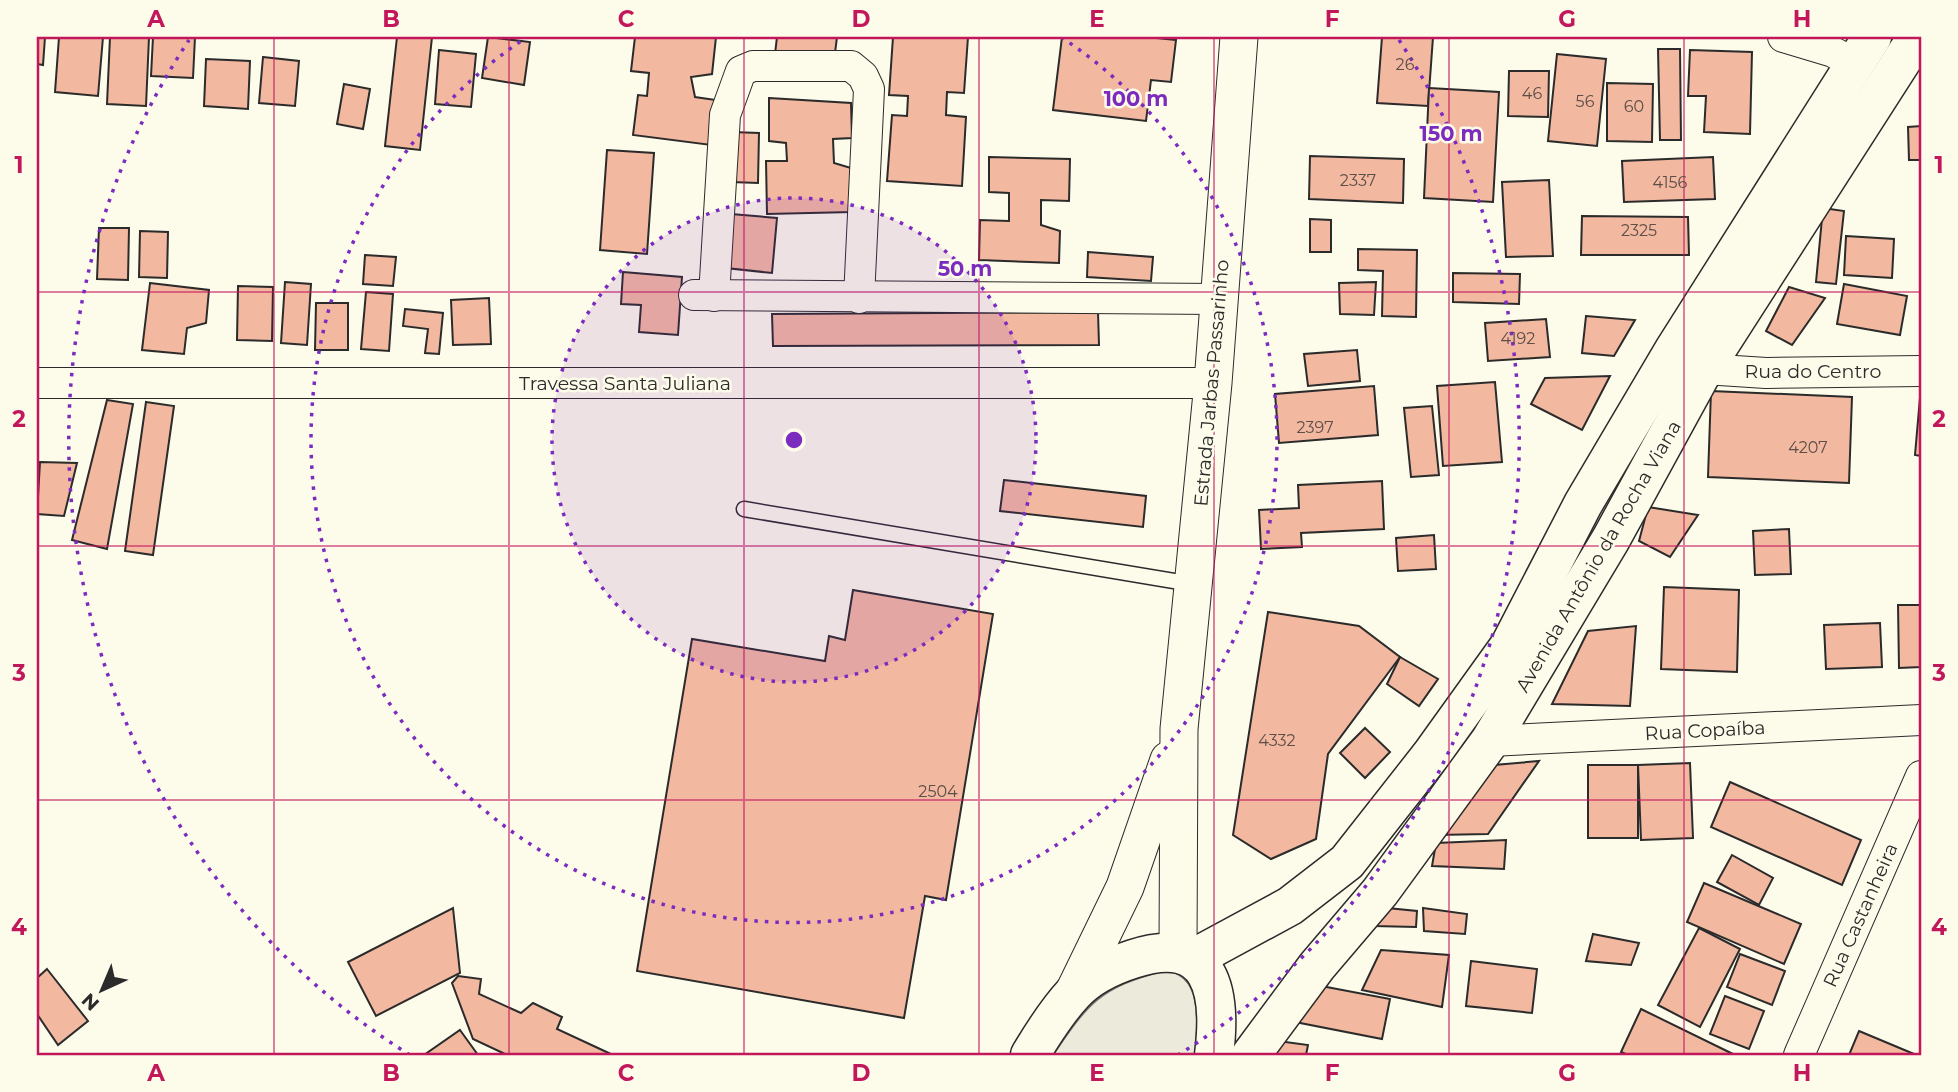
<svg xmlns="http://www.w3.org/2000/svg" width="1958" height="1092" viewBox="0 0 1958 1092" font-family="Montserrat,sans-serif">
<style>
.green{fill:#ecebdb;stroke:#74746e;stroke-width:2}
.building{fill:#f2b8a0;stroke:#2b2b2b;stroke-width:2}
.lines{fill:none;stroke-linecap:round;stroke-linejoin:round}
.service-casing{stroke:#2b2b2b;stroke-width:17}
.minor-casing{stroke:#2b2b2b;stroke-width:32}
.tertiary-casing{stroke:#2b2b2b;stroke-width:39}
.secondary-casing{stroke:#2b2b2b;stroke-width:41}
.service{stroke:#fdfbea;stroke-width:14}
.minor{stroke:#fdfbea;stroke-width:30}
.tertiary{stroke:#fdfbea;stroke-width:37}
.secondary{stroke:#fdfbea;stroke-width:38}
.grid{fill:none;stroke:#c2185b;stroke-width:2;stroke-opacity:0.55}
.ring{fill:none;stroke:#7b2cbf;stroke-width:3.5;stroke-dasharray:3.5 7}
.labels{text-anchor:middle;stroke-width:5;stroke-linejoin:round;paint-order:stroke}
.number-label{font-size:16px;fill:#5d4e48}
.street-label{font-size:19px;fill:#2b2b2b;stroke:#fdfbea}
.centre{fill:#7b2cbf;stroke:#fdfbea;stroke-width:3.5}
.ring-label{font-size:21px;text-anchor:middle;font-weight:bold;fill:#7b2cbf;stroke:#fdfbea;stroke-width:5;stroke-linejoin:round;paint-order:stroke}
.neatline{fill:none;stroke:#c2185b;stroke-width:2.5}
.grid-label{font-size:23px;text-anchor:middle;font-weight:bold;fill:#c2185b}
</style>
<rect width="100%" height="100%" fill="#fdfbea"/>
<path class="green" d="M1163,971C1204,971 1198,1026 1195,1055H1053C1088,1003 1100,987 1163,971Z"/>
<g class="building">
<polygon points="37,37 45,37 43,65 37,64"/>
<polygon points="59,37 103,37 98,96 55,92"/>
<polygon points="110,37 149,37 146,106 107,104"/>
<polygon points="153,37 195,37 193,78 151,76"/>
<polygon points="397,37 432,37 420,150 385,146"/>
<polygon points="488,37 530,42 524,85 482,78"/>
<polygon points="635,37 716,37 712,74 691,77 695,97 716,100 711,145 633,135 638,95 647,96 649,73 631,71"/>
<polygon points="777,37 837,37 834,61 775,54"/>
<polygon points="893,37 968,37 964,93 947,92 946,115 966,117 962,186 887,181 892,115 907,116 908,96 889,95"/>
<polygon points="1062,37 1147,37 1176,40 1171,82 1151,80 1146,121 1053,110"/>
<polygon points="1382,37 1433,37 1428,106 1377,103"/>
<polygon points="1658,49 1680,49 1681,140 1660,140"/>
<polygon points="439,50 476,54 471,107 435,104"/>
<polygon points="1690,50 1752,52 1750,134 1704,132 1706,96 1688,96"/>
<polygon points="1557,54 1606,59 1597,146 1548,141"/>
<polygon points="263,57 299,61 295,106 259,103"/>
<polygon points="206,59 250,61 248,109 204,106"/>
<polygon points="1509,71 1549,71 1548,117 1508,116"/>
<polygon points="1607,83 1653,84 1652,142 1607,141"/>
<polygon points="344,84 370,89 363,129 337,124"/>
<polygon points="1429,88 1499,92 1493,202 1424,198"/>
<polygon points="769,98 851,103 852,138 833,139 834,163 851,168 852,212 767,214 766,161 787,161 786,143 769,141"/>
<polygon points="1921,126 1921,160 1909,160 1908,127"/>
<polygon points="732,132 759,133 758,183 731,182"/>
<polygon points="607,150 654,153 647,254 600,250"/>
<polygon points="1310,156 1404,159 1403,203 1309,199"/>
<polygon points="989,157 1070,159 1069,201 1041,200 1041,225 1060,231 1059,263 979,260 980,220 1009,221 1009,193 989,192"/>
<polygon points="1713,157 1715,199 1624,202 1622,161"/>
<polygon points="1549,180 1553,256 1506,257 1502,182"/>
<polygon points="1823,208 1844,211 1836,284 1816,282"/>
<polygon points="731,214 777,218 772,273 726,268"/>
<polygon points="1582,216 1688,217 1689,255 1581,255"/>
<polygon points="1310,219 1331,220 1331,252 1310,252"/>
<polygon points="99,228 129,228 128,280 97,279"/>
<polygon points="140,231 168,232 167,278 139,277"/>
<polygon points="1846,236 1894,239 1892,278 1844,275"/>
<polygon points="1358,249 1417,250 1416,317 1382,316 1383,271 1358,270"/>
<polygon points="1088,252 1153,257 1151,281 1087,277"/>
<polygon points="365,255 396,257 393,286 363,284"/>
<polygon points="623,272 682,277 678,335 639,332 641,305 621,304"/>
<polygon points="1453,273 1520,274 1519,304 1453,302"/>
<polygon points="285,282 311,284 307,345 281,343"/>
<polygon points="1376,282 1374,315 1340,314 1339,283"/>
<polygon points="150,283 209,290 206,323 187,328 184,354 142,350"/>
<polygon points="1844,284 1907,296 1900,335 1837,324"/>
<polygon points="238,286 273,287 272,341 237,340"/>
<polygon points="1789,287 1825,298 1792,345 1766,331"/>
<polygon points="366,292 393,294 389,351 361,349"/>
<polygon points="489,298 491,344 453,345 451,300"/>
<polygon points="316,303 348,303 348,350 315,350"/>
<polygon points="405,309 443,313 439,354 425,353 428,329 403,326"/>
<polygon points="1098,312 1099,345 773,346 772,314"/>
<polygon points="1586,316 1635,320 1614,356 1582,353"/>
<polygon points="1546,319 1550,357 1488,361 1485,323"/>
<polygon points="1357,350 1360,381 1308,386 1304,354"/>
<polygon points="1610,376 1582,430 1531,404 1545,378"/>
<polygon points="1495,382 1502,462 1443,466 1437,386"/>
<polygon points="1374,386 1378,435 1279,443 1275,394"/>
<polygon points="1921,386 1921,456 1915,455"/>
<polygon points="1711,391 1852,397 1849,483 1708,477"/>
<polygon points="107,400 133,404 107,549 72,540"/>
<polygon points="146,402 174,406 153,555 125,551"/>
<polygon points="1432,406 1439,475 1411,477 1404,408"/>
<polygon points="40,462 77,463 64,516 37,514"/>
<polygon points="1004,480 1146,496 1143,527 1000,511"/>
<polygon points="1382,481 1384,529 1301,533 1302,547 1261,549 1259,510 1299,508 1298,485"/>
<polygon points="1648,507 1698,515 1670,557 1639,541"/>
<polygon points="1789,529 1791,574 1755,575 1753,531"/>
<polygon points="1434,535 1436,569 1398,571 1396,538"/>
<polygon points="1664,587 1739,590 1737,672 1661,669"/>
<polygon points="853,590 993,614 946,900 925,896 904,1018 637,971 692,639 825,661 829,636 845,640"/>
<polygon points="1898,605 1921,605 1921,667 1899,668"/>
<polygon points="1268,612 1359,626 1400,657 1328,754 1316,839 1271,859 1233,835"/>
<polygon points="1880,623 1882,667 1826,669 1824,625"/>
<polygon points="1636,626 1630,706 1552,704 1588,631"/>
<polygon points="1400,657 1438,679 1419,706 1387,684"/>
<polygon points="1365,728 1390,752 1365,778 1340,753"/>
<polygon points="1539,761 1488,834 1437,835 1494,765"/>
<polygon points="1690,763 1693,838 1641,840 1638,765"/>
<rect x="1588" y="765" width="50" height="73"/>
<polygon points="1730,782 1861,840 1842,885 1711,827"/>
<polygon points="1506,840 1504,869 1432,866 1436,843"/>
<polygon points="1732,855 1773,878 1759,905 1717,882"/>
<polygon points="1704,883 1801,924 1784,964 1687,922"/>
<polygon points="1377,907 1417,911 1416,927 1374,926"/>
<polygon points="453,908 460,973 376,1016 348,962"/>
<polygon points="1423,908 1467,914 1465,934 1424,931"/>
<polygon points="1699,928 1740,949 1700,1027 1658,1005"/>
<polygon points="1593,934 1639,943 1631,965 1586,961"/>
<polygon points="1381,950 1449,955 1442,1007 1362,990"/>
<polygon points="1740,954 1785,971 1772,1005 1727,987"/>
<polygon points="1471,961 1537,969 1532,1013 1466,1006"/>
<polygon points="47,969 88,1021 58,1045 37,1014 37,978"/>
<polygon points="458,976 481,979 479,994 521,1013 533,1003 562,1017 557,1029 613,1055 507,1055 473,1039 452,983"/>
<polygon points="1316,985 1390,999 1382,1039 1290,1021"/>
<polygon points="1725,996 1764,1011 1749,1049 1710,1034"/>
<polygon points="1641,1009 1735,1055 1628,1055 1621,1052"/>
<polygon points="460,1030 478,1055 424,1055"/>
<polygon points="1859,1031 1914,1054 1914,1055 1849,1055"/>
<polygon points="1278,1041 1308,1045 1306,1055 1267,1055"/>
</g>
<g class="lines">
<defs>
<polyline id="service" points="744,509 1192,584"/>
<g id="minor">
<polyline points="1783,37 1833,52 1855,64"/>
<polyline points="694,295 1218,299"/>
<polyline points="714,296 725,115 741,71 753,66 851,66 863,76 869,89 859,298"/>
<polyline points="1704,369 1766,373 1921,371"/>
<polyline points="37,383 1213,383"/>
<polyline points="1490,741 1921,720"/>
<polyline points="1799,1055 1921,776"/>
</g>
<g id="tertiary">
<polyline points="1178,952 1179,729 1213,383 1239,37"/>
<polyline points="1073,994 1125,887 1169,760"/>
</g>
<g id="secondary">
<polyline points="1194,958 1290,906 1347,862 1431,755 1510,645 1583,504 1674,350 1872,37"/>
<path d="M1030,1055C1042,1035 1057,1011 1073,994C1089,976 1111,966 1133,959C1212,933 1222,992 1214,1055"/>
<polyline points="1251,1055 1317,966 1380,892 1490,741 1611,539 1704,369 1917,37"/>
</g>
</defs>
<use href="#service" class="service-casing"/>
<use href="#minor" class="minor-casing"/>
<use href="#tertiary" class="tertiary-casing"/>
<use href="#secondary" class="secondary-casing"/>
<use href="#service" class="service"/>
<use href="#minor" class="minor"/>
<use href="#tertiary" class="tertiary"/>
<use href="#secondary" class="secondary"/>
</g>
<path class="grid" d="M274,37V1055M509,37V1055M744,37V1055M979,37V1055M1214,37V1055M1449,37V1055M1684,37V1055M37,292H1921M37,546H1921M37,800H1921"/>
<circle cx="794" cy="440" r="242" fill="#7b2cbf" fill-opacity=".12"/>
<g class="ring">
<circle cx="794" cy="440" r="242"/>
<path d="M1061 37A483 483 0 1 1 527 37"/>
<path d="M410 1055A725 725 0 0 1 189 40M1399 40A725 725 0 0 1 1178 1055"/>
</g>
<g class="labels">
<g class="number-label">
<text x="1405" y="70">26</text>
<text x="1532" y="99">46</text>
<text x="1585" y="107">56</text>
<text x="1634" y="112">60</text>
<text x="1358" y="186">2337</text>
<text x="1670" y="188">4156</text>
<text x="1639" y="236">2325</text>
<text x="1518" y="344">4192</text>
<text x="1315" y="433">2397</text>
<text x="1808" y="453">4207</text>
<text x="1277" y="746">4332</text>
<text x="938" y="797">2504</text>
</g>
<g class="street-label">
<text x="1813" y="378">Rua do Centro</text>
<text x="625" y="390">Travessa Santa Juliana</text>
<text transform="translate(1211 383) rotate(-85)" y="7">Estrada Jarbas Passarinho</text>
<text transform="translate(1598 556) rotate(-60)" y="7">Avenida Antônio da Rocha Viana</text>
<text transform="translate(1705 730) rotate(-3)" y="7">Rua Copaíba</text>
<text transform="translate(1860 915) rotate(-66)" y="7">Rua Castanheira</text>
</g>
</g>
<circle cx="794" cy="440" r="10" class="centre"/>
<g class="ring-label">
<text x="1136" y="106">100 m</text>
<text x="1451" y="141">150 m</text>
<text x="965" y="276">50 m</text>
</g>
<rect width="1958" height="1092" fill="none" stroke="#fdfbea" stroke-width="77"/>
<g transform="translate(102 990) rotate(224)" stroke="#fdfbea" stroke-width="5" paint-order="stroke">
<path d="M0-5L12 26L0 18L-12 26Z" fill="#2b2b2b"/>
<text y="-10" font-size="19" font-weight="bold" text-anchor="middle" fill="#2b2b2b">N</text>
</g>
<rect x="38" y="38" width="1882" height="1016" class="neatline"/>
<g class="grid-label">
<text x="156" y="27">A</text>
<text x="391" y="27">B</text>
<text x="626" y="27">C</text>
<text x="861" y="27">D</text>
<text x="1097" y="27">E</text>
<text x="1332" y="27">F</text>
<text x="1567" y="27">G</text>
<text x="1802" y="27">H</text>
<text x="19" y="173">1</text>
<text x="1939" y="173">1</text>
<text x="19" y="427">2</text>
<text x="1939" y="427">2</text>
<text x="19" y="681">3</text>
<text x="1939" y="681">3</text>
<text x="19" y="935">4</text>
<text x="1939" y="935">4</text>
<text x="156" y="1081">A</text>
<text x="391" y="1081">B</text>
<text x="626" y="1081">C</text>
<text x="861" y="1081">D</text>
<text x="1097" y="1081">E</text>
<text x="1332" y="1081">F</text>
<text x="1567" y="1081">G</text>
<text x="1802" y="1081">H</text>
</g>
</svg>
